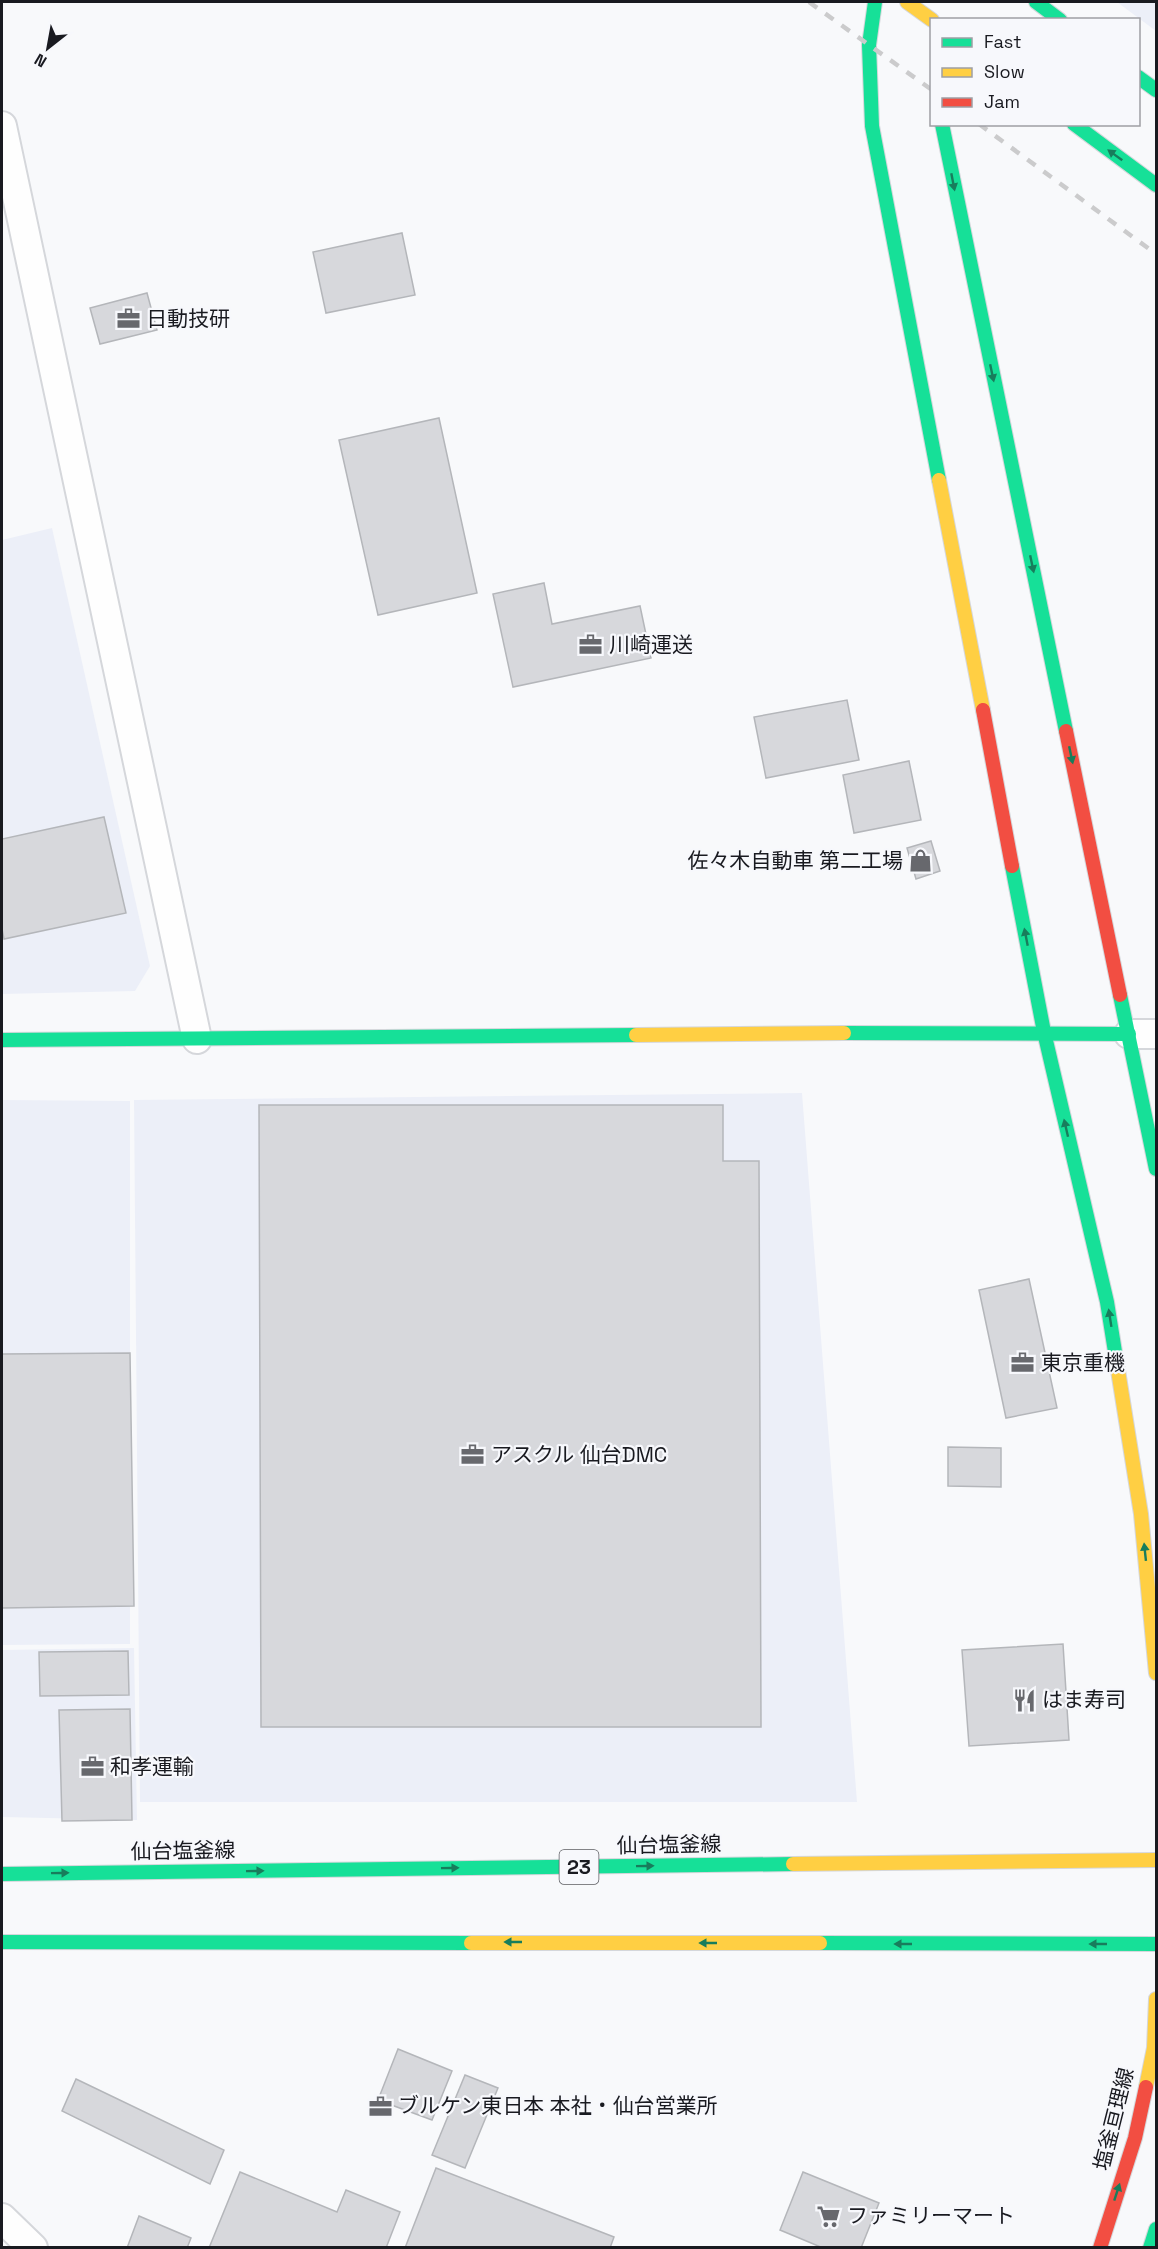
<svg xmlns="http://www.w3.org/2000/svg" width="1158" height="2249" viewBox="0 0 1158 2249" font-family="'Space Grotesk','Noto Sans JP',sans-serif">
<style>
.built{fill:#eceff8}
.building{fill:#d7d8dc;stroke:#b4b6ba;stroke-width:1.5}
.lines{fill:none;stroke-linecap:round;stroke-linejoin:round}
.street-casing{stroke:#d5d7db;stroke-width:32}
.fast-casing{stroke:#d5d7db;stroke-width:16}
.slow-casing{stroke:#d5d7db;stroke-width:16}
.jam-casing{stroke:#d5d7db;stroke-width:16}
.street{stroke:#fefefe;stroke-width:28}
.fast{stroke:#16e098;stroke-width:14}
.slow{stroke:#ffcf43;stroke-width:14}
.jam{stroke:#f24e42;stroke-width:14}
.rail{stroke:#cbcbcc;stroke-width:4.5;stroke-dasharray:10 10;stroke-linecap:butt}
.oneway{fill:#187d5c}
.labels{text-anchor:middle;stroke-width:4.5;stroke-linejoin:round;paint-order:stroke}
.shield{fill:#f7f8fc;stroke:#5c5d62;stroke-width:1.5}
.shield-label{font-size:20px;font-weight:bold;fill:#191a20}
.poi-label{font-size:21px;fill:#191a20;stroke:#f7f8fc;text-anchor:start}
.street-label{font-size:21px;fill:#191a20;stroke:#f7f8fc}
</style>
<rect width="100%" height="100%" fill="#f8f9fb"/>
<g class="built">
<polygon points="1117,2 1156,2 1156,31"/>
<polygon points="52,528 150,966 135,991 2,994 2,540"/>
<polygon points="802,1093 857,1802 140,1802 134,1100"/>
<polygon points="2,1100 130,1101 130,1644 2,1645"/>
<polygon points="134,1648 137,1820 2,1817 2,1650"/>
</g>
<g class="building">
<polygon points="402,233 415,295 326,313 313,252"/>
<polygon points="147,293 157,330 100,344 90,308"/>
<polygon points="439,418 477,593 378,615 339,440"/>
<polygon points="544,583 552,624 640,606 651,658 513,687 493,594"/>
<polygon points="847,700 859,760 766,778 754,717"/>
<polygon points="909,761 921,820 854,833 843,775"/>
<polygon points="104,817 126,913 4,939 2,929 2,839"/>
<polygon points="931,841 940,871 916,879 907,848"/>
<polygon points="259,1105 723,1105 723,1161 759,1161 761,1727 261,1727"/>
<polygon points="1029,1279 1057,1408 1006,1418 979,1290"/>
<polygon points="130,1353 134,1606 2,1608 2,1354"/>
<polygon points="948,1447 1001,1448 1001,1487 948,1486"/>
<polygon points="1063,1644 1069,1740 969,1746 962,1650"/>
<polygon points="128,1651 129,1695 40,1696 39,1652"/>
<polygon points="130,1709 132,1820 62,1821 59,1710"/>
<polygon points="398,2049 452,2071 432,2120 378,2100"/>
<polygon points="465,2075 498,2088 465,2168 432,2155"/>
<polygon points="76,2079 224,2150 210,2184 62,2111"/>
<polygon points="436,2168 614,2237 610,2248 405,2248"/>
<polygon points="240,2172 337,2212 346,2190 400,2212 386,2248 209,2248"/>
<polygon points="803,2172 879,2203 861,2248 823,2248 780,2230"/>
<polygon points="139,2216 191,2238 187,2248 127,2248"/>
</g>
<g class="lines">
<defs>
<g id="street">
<polyline points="2,126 197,1039"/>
<polyline points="1129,1034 1156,1034"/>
<polyline points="2,2218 33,2248"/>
</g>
<g id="fast">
<polyline points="875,2 869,45 872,126 939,480"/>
<polyline points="1036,2 1060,20"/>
<polyline points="1138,77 1156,90"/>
<polyline points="942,124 1066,731"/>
<polyline points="1074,124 1156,185"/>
<polyline points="1012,866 1044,1032 1107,1302 1116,1358"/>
<polyline points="1120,995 1156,1169"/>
<polyline points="844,1033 1129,1034"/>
<polyline points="2,1040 636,1035"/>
<polyline points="2,1874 793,1864"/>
<polyline points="2,1942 471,1943"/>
<polyline points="820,1943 1156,1944"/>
<polyline points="1150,2248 1156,2229"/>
</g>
<g id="slow">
<polyline points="907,2 932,20"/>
<polyline points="939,480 983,710"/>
<polyline points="636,1035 844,1033"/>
<polyline points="1116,1358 1141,1514 1156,1673"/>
<polyline points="793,1864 1156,1860"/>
<polyline points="471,1943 820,1943"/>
<polyline points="1146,2087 1154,2048 1156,1999"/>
</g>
<g id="jam">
<polyline points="983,710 1012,866"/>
<polyline points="1066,731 1120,995"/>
<polyline points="1100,2248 1135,2138 1146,2087"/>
</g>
</defs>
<use href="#street" class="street-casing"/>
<use href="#fast" class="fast-casing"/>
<use href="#slow" class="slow-casing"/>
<use href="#jam" class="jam-casing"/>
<use href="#street" class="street"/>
<use href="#fast" class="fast"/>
<use href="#slow" class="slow"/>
<use href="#jam" class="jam"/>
<g class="rail">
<polyline points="809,2 932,90"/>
<polyline points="979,124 1156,254"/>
</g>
</g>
<defs><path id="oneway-solid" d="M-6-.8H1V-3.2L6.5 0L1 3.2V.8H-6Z" transform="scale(1.5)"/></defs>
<g class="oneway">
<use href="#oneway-solid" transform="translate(1115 155) rotate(-144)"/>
<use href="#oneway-solid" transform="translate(953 182) rotate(79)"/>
<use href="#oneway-solid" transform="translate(992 373) rotate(78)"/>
<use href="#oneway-solid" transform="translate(1032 564) rotate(78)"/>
<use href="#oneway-solid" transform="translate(1071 755) rotate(78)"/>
<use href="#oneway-solid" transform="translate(1026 937) rotate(-101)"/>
<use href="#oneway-solid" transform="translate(1066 1128) rotate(-103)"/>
<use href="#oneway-solid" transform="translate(1110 1318) rotate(-99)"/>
<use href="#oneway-solid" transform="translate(1145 1552) rotate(-96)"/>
<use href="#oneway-solid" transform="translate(645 1866) rotate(-1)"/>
<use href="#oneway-solid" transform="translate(450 1868) rotate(-1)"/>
<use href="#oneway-solid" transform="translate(255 1871) rotate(-1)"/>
<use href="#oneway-solid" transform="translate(60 1873) rotate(-1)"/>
<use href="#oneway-solid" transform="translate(513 1942) rotate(-180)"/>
<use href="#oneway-solid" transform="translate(708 1943) rotate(-180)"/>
<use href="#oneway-solid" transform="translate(903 1944) rotate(-180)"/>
<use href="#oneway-solid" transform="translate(1098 1944) rotate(180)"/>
<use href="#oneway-solid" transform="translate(1117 2192) rotate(-72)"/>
</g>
<defs>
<symbol id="office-bare" viewBox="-9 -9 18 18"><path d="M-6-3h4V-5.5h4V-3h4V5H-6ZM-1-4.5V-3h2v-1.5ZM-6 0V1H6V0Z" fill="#67686d" stroke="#f7f8fc" stroke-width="2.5" paint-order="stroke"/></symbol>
<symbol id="shop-bare" viewBox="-9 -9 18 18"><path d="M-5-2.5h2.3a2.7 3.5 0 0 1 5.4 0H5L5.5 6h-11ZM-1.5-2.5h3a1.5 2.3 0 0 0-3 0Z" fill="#67686d" stroke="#f7f8fc" stroke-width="2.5" paint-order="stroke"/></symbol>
<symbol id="restaurant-bare" viewBox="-9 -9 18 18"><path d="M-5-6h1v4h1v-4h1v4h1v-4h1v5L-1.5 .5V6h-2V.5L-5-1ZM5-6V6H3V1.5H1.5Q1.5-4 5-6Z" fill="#67686d" stroke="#f7f8fc" stroke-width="2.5" paint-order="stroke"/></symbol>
<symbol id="supermarket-bare" viewBox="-9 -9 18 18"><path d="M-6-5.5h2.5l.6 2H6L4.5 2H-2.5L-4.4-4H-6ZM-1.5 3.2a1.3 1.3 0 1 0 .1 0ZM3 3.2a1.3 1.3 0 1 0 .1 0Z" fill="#67686d" stroke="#f7f8fc" stroke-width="2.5" paint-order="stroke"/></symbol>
</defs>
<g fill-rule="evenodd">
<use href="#office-bare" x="112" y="302" width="33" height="33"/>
<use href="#office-bare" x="574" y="628" width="33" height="33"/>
<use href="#shop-bare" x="904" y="844" width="33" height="33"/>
<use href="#office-bare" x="1006" y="1346" width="33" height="33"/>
<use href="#office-bare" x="456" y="1438" width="33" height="33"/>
<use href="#restaurant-bare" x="1008" y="1684" width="33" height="33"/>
<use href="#office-bare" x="76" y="1750" width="33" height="33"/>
<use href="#office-bare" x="364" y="2090" width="33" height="33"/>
<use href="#supermarket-bare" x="812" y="2200" width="33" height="33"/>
</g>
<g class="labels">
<rect class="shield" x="559.5" y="1850" width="39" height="34" rx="4.5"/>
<g class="shield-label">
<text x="579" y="1874">23</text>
</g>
<g class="poi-label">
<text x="146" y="326">日動技研</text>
<text x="609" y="652">川崎運送</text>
<text x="903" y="868" text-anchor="end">佐々木自動車 第二工場</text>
<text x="1041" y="1370">東京重機</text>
<text x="491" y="1462">アスクル 仙台DMC</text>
<text x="1042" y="1707">はま寿司</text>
<text x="110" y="1774">和孝運輸</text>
<text x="398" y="2113">ブルケン東日本 本社・仙台営業所</text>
<text x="847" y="2223">ファミリーマート</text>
</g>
<g class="street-label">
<text transform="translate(669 1845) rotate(-1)" y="7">仙台塩釜線</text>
<text transform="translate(183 1851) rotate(-1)" y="7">仙台塩釜線</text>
<text transform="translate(1114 2119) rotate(-76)" y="7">塩釜亘理線</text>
</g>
</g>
<rect width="1158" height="2249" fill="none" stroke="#191a20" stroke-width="6"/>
<rect x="930" y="18" width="210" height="108" fill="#f7f8fc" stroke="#9e9fa4" stroke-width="1.5"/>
<rect x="942" y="38" width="30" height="9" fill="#16e098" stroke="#9e9fa4" stroke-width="1.5"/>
<text x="984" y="48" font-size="18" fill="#191a20">Fast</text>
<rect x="942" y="68" width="30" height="9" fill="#ffcf43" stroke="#9e9fa4" stroke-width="1.5"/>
<text x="984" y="78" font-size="18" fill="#191a20">Slow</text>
<rect x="942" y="98" width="30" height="9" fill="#f24e42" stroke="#9e9fa4" stroke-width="1.5"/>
<text x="984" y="108" font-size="18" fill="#191a20">Jam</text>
<g transform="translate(48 48) rotate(211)" stroke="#f7f8fc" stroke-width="4.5" paint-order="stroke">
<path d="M0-4.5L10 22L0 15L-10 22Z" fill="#191a20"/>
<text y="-9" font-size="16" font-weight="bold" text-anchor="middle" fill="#191a20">N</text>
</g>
</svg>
